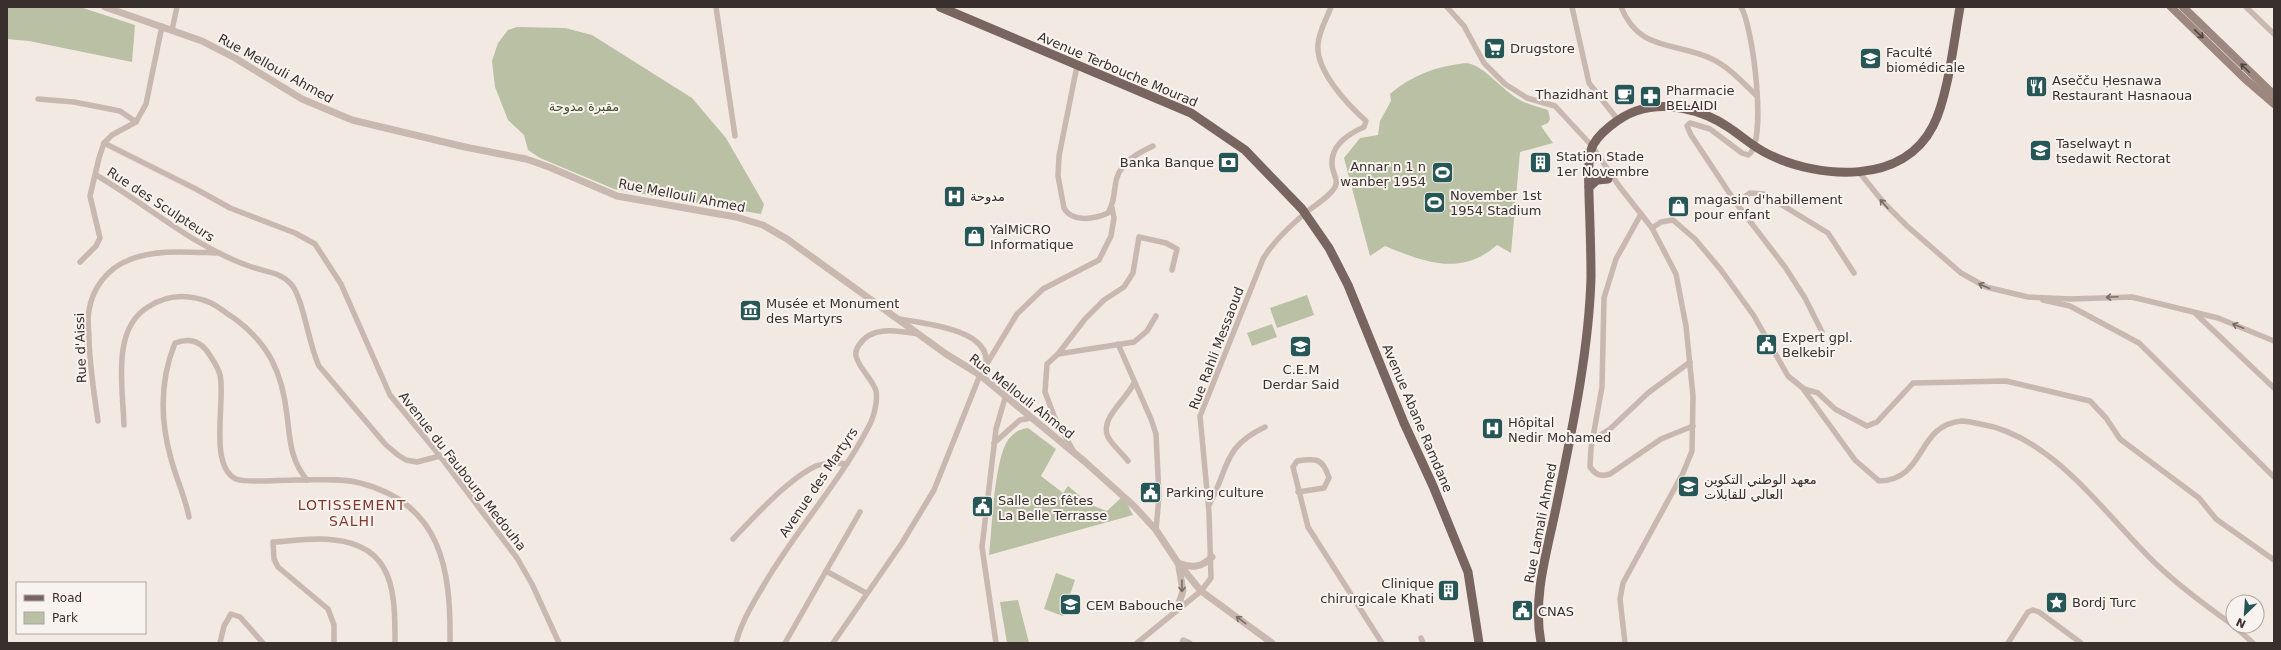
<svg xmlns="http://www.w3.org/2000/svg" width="2281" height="650" viewBox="0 0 2281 650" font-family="'DejaVu Sans',Cairo,sans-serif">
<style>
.green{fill:#b9c0a3}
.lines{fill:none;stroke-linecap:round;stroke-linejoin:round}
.minor{stroke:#c9b8af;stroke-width:5.5}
.tertiary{stroke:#c9b8af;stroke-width:7}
.secondary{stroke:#9d8880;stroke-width:8}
.primary{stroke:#79655f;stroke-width:9}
.oneway{stroke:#524541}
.oneway2{stroke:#7a6d67}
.labels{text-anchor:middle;stroke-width:4;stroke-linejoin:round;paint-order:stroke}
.poi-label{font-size:13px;fill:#392f2c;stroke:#f9f3ef;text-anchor:start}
.street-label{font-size:13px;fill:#392f2c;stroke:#f9f3ef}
.park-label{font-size:13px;fill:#4b5432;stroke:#f9f3ef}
.neighbourhood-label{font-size:14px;letter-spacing:1px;fill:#80392d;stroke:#f9f3ef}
</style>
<rect width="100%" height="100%" fill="#f2e9e2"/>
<g class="green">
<polygon points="7,7 80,7 135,25 132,62 29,41 7,39"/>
<polygon points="517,27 565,28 592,35 692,98 726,138 764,204 761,214 614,189 540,158 528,150 524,135 508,120 495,87 492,61 498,43 508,30"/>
<path d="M1466,63C1482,64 1502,89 1515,97C1525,104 1536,106 1548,110L1550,119L1548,123L1541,126L1553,143L1520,152L1511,253L1497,245C1461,277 1424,262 1385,246L1370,256L1344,158L1360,138L1378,135L1380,121L1391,101L1390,94C1412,75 1437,66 1466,63Z"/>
<polygon points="1307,295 1314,315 1277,328 1270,308"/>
<polygon points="1272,324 1277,337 1252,346 1247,333"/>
<path d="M1028,428L1056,449L1041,476L1063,493L1068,486L1091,505L1107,511L1123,496L1133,515L989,555C992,529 994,461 1008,440C1013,433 1019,429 1028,428Z"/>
<polygon points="1056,573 1075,580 1063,616 1044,609"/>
<polygon points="1018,600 1029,643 1007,643 1000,602"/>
</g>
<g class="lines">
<g class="minor">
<polyline points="716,7 735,136"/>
<polyline points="1447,7 1464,26 1484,63 1505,84 1527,98 1555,106 1592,146 1619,186 1652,228 1676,274 1686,326 1693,396 1692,451 1683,473 1623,583 1620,599 1625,643"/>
<polyline points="1572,7 1589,83 1618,120"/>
<path d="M1621,7C1640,53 1675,41 1712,59C1729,67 1743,83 1757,96"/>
<path d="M1741,7C1753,26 1768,144 1748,155L1742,153L1710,129L1690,123L1687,126L1691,135L1736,203L1785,267L1805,298L1822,332"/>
<polyline points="2246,7 2274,34"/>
<polyline points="172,30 177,7"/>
<path d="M1077,66L1059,156L1058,176L1064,208C1072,223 1095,219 1108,213C1113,205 1114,196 1115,187C1117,164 1134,155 1153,146"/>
<polyline points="38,99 74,102 120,111 136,122 146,104 162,26"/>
<polyline points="104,143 196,189 230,208 295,233 315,244 341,284 390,395 440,456 517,558 532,584 559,643"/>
<polyline points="1589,170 1607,178"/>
<polyline points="1859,172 1884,203 1907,226 1961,273 1986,287 2028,297 2070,299 2132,297 2218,318 2274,341"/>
<path d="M96,175C148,205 192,246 249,266C264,272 279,271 291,284C303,297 309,346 319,366L386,445L398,455L406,460L417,462L440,456"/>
<polyline points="1736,203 1750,193 1764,194 1828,233 1854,273"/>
<path d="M1641,214L1616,259L1604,298L1602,387L1591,448L1590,467C1596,475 1600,477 1610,474L1661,439L1693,426"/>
<polyline points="1652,228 1661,222 1673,220 1695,239 1721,270 1754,316 1788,376 1804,389 1818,393 1835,409 1867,426 1877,422 1913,383 2006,381 2090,401 2106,418 2120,439 2199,498 2216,519 2274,560"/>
<polyline points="80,262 96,246 100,238 90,196 99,158 104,143 112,135 136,122"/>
<polyline points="2043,300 2070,306 2139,343 2274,477"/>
<polyline points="2196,314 2274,388"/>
<path d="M899,319C922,323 991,329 986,364"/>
<polyline points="1118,344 1151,419 1156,434 1159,496 1156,530"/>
<polyline points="1058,354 1085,319 1104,300 1124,287 1133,273 1139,237 1166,243 1177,249 1172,270"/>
<path d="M1804,390L1855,460L1879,481C1927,480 1915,425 1962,421C1968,421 1974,423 1980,424C2052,435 2105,515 2155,563C2179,586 2206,606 2233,625"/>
<path d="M98,421C94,394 90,368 89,340C89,331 87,319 89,310C93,287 108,268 129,260C155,249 188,252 216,253"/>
<path d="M124,425C123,389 111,329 148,307C168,294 190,294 211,303C219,307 226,313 234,318C269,344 282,372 287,415C290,439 290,460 307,480"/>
<polyline points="1594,439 1610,429 1648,393 1690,362"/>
<polyline points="994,443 1020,420 1031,418"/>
<polyline points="1074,452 1054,416 1045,392 1047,364 1058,354 1134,342 1147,331 1156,316"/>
<path d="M1128,461C1122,453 1113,446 1108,437C1099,419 1126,400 1134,383"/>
<path d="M1298,492L1324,488L1329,478C1323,458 1316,458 1297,461L1293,467L1308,527L1382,643"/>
<path d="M1209,505C1229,469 1222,447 1265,427"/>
<path d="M189,517C185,496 175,476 170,455C160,417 160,380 175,343C189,338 198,340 207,351C212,359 218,366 220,375C226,398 208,466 236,479C249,484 285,479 300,480C319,480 341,478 360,483C442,504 451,570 450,643"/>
<path d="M733,539C754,517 788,479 816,466C826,462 837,463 847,464"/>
<polyline points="826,571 860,512"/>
<polyline points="2234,626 2253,643"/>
<polyline points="1421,638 1423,643"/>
<polyline points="220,643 224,626 231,614 240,617 263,643"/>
<path d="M334,643V625L328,609L278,567L274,559L273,542C292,541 314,537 334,540C395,546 395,594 395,643"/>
<path d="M736,643C741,623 751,607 762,588C794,532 839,484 869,426C874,417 878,400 876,391C872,378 859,369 856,356C855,352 857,348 859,345C872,325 899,331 918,334"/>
<polyline points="785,643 826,571 866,593"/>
<polyline points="833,643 902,543 934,490 980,375 1017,314 1043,289 1099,260 1111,236 1114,218 1112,208"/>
<polyline points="996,643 982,547 996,429 1005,398"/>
<path d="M1137,643L1201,591L1211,578L1209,512L1200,416L1263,259C1274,240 1292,224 1309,210C1317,204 1327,198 1333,190C1341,181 1332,174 1332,164C1331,145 1348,134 1364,127L1366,121C1347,104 1316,71 1318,45C1318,33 1327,18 1331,7"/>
<polyline points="1182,643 1183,640 1190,643"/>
<polyline points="2008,643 2028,612 2033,610 2039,612 2081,643"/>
</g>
<g class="tertiary">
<polyline points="105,7 202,41 235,58 302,99 352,120 465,147 526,159 549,167 617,196 736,217 763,225 787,239 946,354 980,375 1084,461 1134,506 1156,530 1178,563 1201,591 1272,643"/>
<path d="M1178,563C1192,568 1201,568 1212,557"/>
<polyline points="1177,609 1183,591 1179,567"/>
</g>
<g class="secondary">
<polyline points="2171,7 2245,79 2274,104"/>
<polyline points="2183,7 2274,95"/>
</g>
<g class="primary">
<polyline points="940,7 1191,113 1245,150 1302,209 1329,248 1348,285 1404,423 1433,486 1468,572 1479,643"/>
<polyline points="1589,187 1597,180 1608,179"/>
<path d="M1541,643C1532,596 1548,549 1557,503C1572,430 1589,351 1591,277C1591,250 1590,223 1589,196C1589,181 1587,165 1591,150C1595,135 1621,116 1636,111C1667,101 1701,109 1728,127C1742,136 1754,148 1770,155C1821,179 1903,185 1933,126C1948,97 1954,40 1960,7"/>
</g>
</g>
<defs><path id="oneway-shaft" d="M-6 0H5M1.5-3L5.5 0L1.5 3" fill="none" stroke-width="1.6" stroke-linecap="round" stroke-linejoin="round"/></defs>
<g class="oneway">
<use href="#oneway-shaft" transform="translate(2199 34) rotate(44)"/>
<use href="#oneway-shaft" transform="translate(2245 68) rotate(-135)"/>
</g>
<g class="oneway2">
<use href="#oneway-shaft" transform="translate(1884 204) rotate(-131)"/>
<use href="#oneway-shaft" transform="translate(1984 286) rotate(-156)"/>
<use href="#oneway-shaft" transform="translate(2112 297) rotate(177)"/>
<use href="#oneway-shaft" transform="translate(2238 326) rotate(-158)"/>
<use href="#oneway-shaft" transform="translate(1182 586) rotate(90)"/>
<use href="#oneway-shaft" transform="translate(1241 620) rotate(-143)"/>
</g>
<defs>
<symbol id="supermarket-square" viewBox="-11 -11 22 22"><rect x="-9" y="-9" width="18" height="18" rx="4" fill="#265655" stroke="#f9f3ef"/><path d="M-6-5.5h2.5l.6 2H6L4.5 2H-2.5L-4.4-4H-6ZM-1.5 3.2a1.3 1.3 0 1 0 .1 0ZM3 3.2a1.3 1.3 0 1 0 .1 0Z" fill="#fff"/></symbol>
<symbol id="university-square" viewBox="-11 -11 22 22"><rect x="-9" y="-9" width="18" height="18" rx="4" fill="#265655" stroke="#f9f3ef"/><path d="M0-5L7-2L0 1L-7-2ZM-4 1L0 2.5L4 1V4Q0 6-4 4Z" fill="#fff"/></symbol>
<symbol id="restaurant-square" viewBox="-11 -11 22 22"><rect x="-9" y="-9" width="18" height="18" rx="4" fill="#265655" stroke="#f9f3ef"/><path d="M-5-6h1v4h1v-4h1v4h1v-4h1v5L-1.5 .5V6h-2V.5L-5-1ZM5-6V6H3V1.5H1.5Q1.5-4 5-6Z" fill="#fff"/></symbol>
<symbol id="cafe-square" viewBox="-11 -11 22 22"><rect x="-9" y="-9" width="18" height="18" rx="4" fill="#265655" stroke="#f9f3ef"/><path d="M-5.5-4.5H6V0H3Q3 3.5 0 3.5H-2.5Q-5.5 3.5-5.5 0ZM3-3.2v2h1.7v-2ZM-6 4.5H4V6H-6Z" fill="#fff"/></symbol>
<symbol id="pharmacy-square" viewBox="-11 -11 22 22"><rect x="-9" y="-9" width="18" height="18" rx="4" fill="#265655" stroke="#f9f3ef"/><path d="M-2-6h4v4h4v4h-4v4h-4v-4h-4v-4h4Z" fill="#fff"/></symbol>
<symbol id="bank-square" viewBox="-11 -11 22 22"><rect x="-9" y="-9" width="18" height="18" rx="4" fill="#265655" stroke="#f9f3ef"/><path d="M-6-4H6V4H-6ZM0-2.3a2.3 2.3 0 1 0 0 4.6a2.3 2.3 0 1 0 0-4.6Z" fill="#fff"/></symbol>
<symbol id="building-square" viewBox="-11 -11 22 22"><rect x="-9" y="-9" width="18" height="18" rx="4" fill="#265655" stroke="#f9f3ef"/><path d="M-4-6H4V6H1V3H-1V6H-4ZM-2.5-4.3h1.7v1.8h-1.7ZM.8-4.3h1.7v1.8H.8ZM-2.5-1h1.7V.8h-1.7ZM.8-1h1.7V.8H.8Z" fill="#fff"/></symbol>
<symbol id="stadium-square" viewBox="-11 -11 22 22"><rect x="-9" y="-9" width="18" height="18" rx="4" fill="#265655" stroke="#f9f3ef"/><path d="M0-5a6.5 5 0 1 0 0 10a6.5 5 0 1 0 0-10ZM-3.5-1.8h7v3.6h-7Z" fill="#fff"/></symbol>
<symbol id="hospital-square" viewBox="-11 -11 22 22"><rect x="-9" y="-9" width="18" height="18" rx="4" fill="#265655" stroke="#f9f3ef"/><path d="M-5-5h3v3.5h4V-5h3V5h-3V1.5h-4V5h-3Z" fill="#fff"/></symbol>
<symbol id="shop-square" viewBox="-11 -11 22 22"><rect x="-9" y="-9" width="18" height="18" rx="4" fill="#265655" stroke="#f9f3ef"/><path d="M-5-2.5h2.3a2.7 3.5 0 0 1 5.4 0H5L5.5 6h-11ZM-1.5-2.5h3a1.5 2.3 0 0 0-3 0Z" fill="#fff"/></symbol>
<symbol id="museum-square" viewBox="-11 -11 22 22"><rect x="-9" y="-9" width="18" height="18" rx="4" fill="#265655" stroke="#f9f3ef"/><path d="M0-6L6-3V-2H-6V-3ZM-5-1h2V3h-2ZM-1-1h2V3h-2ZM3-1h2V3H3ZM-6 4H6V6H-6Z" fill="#fff"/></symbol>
<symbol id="civic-square" viewBox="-11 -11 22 22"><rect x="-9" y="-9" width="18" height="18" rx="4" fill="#265655" stroke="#f9f3ef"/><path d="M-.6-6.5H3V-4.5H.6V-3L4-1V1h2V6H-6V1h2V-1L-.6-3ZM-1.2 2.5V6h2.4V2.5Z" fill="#fff"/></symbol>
<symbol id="school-square" viewBox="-11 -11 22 22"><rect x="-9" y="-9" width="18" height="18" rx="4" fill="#265655" stroke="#f9f3ef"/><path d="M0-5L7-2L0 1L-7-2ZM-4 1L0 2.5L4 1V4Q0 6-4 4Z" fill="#fff"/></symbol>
<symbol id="sight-square" viewBox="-11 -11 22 22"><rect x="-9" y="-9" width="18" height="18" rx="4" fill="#265655" stroke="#f9f3ef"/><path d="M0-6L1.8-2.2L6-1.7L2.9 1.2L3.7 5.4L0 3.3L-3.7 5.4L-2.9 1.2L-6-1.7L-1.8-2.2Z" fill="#fff"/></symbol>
</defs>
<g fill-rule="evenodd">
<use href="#supermarket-square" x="1482" y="36" width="25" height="25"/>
<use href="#university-square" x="1858" y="46" width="25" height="25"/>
<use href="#restaurant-square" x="2024" y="74" width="25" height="25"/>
<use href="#cafe-square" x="1612" y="82" width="25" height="25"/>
<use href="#pharmacy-square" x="1638" y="84" width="25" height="25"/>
<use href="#university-square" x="2028" y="138" width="25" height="25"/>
<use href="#bank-square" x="1216" y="150" width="25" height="25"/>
<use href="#building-square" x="1528" y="150" width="25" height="25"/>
<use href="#stadium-square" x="1430" y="160" width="25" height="25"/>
<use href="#hospital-square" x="942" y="184" width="25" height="25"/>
<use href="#stadium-square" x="1422" y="190" width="25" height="25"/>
<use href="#shop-square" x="1666" y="194" width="25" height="25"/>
<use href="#shop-square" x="962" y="224" width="25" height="25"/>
<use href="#museum-square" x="738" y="298" width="25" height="25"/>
<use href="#civic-square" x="1754" y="332" width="25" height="25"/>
<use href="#school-square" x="1288" y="334" width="25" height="25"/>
<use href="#hospital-square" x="1480" y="416" width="25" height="25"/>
<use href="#school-square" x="1676" y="474" width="25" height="25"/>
<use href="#civic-square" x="1138" y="480" width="25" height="25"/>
<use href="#civic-square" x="970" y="494" width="25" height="25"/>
<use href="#building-square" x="1436" y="578" width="25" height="25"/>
<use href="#sight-square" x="2044" y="590" width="25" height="25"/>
<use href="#school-square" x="1058" y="592" width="25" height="25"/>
<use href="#civic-square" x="1510" y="598" width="25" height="25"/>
</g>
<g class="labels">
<g class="poi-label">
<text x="1510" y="53">Drugstore</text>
<text x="1886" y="57">Faculté<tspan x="1886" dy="15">biomédicale</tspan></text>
<text x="2052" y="85">Asečču Ḥesnawa<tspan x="2052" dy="15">Restaurant Hasnaoua</tspan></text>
<text x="1666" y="95">Pharmacie<tspan x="1666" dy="15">BELAIDI</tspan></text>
<text x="1608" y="99" text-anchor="end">Thazidhant</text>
<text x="2056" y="148">Taselwayt n<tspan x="2056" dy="15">tsedawit Rectorat</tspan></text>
<text x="1556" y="161">Station Stade<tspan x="1556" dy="15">1er Novembre</tspan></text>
<text x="1214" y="167" text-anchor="end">Banka Banque</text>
<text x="1426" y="171" text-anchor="end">Annar n 1 n<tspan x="1426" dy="15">wanbeṛ 1954</tspan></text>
<text x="1450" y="200">November 1st<tspan x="1450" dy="15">1954 Stadium</tspan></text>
<text x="970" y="201">مدوحة</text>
<text x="1694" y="204">magasin d'habillement<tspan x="1694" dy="15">pour enfant</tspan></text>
<text x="990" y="234">YalMiCRO<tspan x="990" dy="15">Informatique</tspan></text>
<text x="766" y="308">Musée et Monument<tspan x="766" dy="15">des Martyrs</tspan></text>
<text x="1782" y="342">Expert gpl.<tspan x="1782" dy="15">Belkebir</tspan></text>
<text x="1301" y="374" text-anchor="middle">C.E.M<tspan x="1301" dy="15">Derdar Said</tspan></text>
<text x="1508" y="427">Hôpital<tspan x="1508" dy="15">Nedir Mohamed</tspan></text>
<text x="1704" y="484">معهد الوطني التكوين<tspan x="1704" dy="15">العالي للقابلات</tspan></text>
<text x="1166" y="497">Parking culture</text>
<text x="998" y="505">Salle des fêtes<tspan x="998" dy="15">La Belle Terrasse</tspan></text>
<text x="1434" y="588" text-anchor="end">Clinique<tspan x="1434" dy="15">chirurgicale Khati</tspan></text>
<text x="2072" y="607">Bordj Turc</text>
<text x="1086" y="610">CEM Babouche</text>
<text x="1538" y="616">CNAS</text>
</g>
<g class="street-label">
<text transform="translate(276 68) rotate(29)" y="5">Rue Mellouli Ahmed</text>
<text transform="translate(1118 69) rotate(23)" y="5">Avenue Terbouche Mourad</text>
<text transform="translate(682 195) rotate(11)" y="5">Rue Mellouli Ahmed</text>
<text transform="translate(161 204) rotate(33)" y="5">Rue des Sculpteurs</text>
<text transform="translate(80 348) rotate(-92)" y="5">Rue d'Aissi</text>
<text transform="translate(1216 348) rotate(-69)" y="5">Rue Rahli Messaoud</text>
<text transform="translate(1022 396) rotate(38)" y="5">Rue Mellouli Ahmed</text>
<text transform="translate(1418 418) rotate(67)" y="5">Avenue Abane Ramdane</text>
<text transform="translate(463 471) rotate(52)" y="5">Avenue du Faubourg Medouha</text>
<text transform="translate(818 482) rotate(-56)" y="5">Avenue des Martyrs</text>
<text transform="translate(1540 523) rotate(-79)" y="5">Rue Lamali Ahmed</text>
</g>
<g class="park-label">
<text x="584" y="111">مقبرة مدوحة</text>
</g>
<g class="neighbourhood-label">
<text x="352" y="510">LOTISSEMENT<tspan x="352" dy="16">SALHI</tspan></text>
</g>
</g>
<rect width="2281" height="650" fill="none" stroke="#392f2c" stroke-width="16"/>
<rect x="16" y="582" width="130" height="52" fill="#f9f3ef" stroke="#aca5a1"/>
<rect x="24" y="595" width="20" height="6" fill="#79655f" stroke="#aca5a1"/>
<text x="52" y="602" font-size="12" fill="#392f2c">Road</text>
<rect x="24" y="612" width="20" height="12" fill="#b9c0a3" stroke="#aca5a1"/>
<text x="52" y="622" font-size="12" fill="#392f2c">Park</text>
<g transform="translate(2245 614) rotate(205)"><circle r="19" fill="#f9f3ef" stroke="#aca5a1"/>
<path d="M0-3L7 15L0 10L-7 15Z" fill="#265655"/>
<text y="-6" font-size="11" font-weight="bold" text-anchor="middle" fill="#392f2c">N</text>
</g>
</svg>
